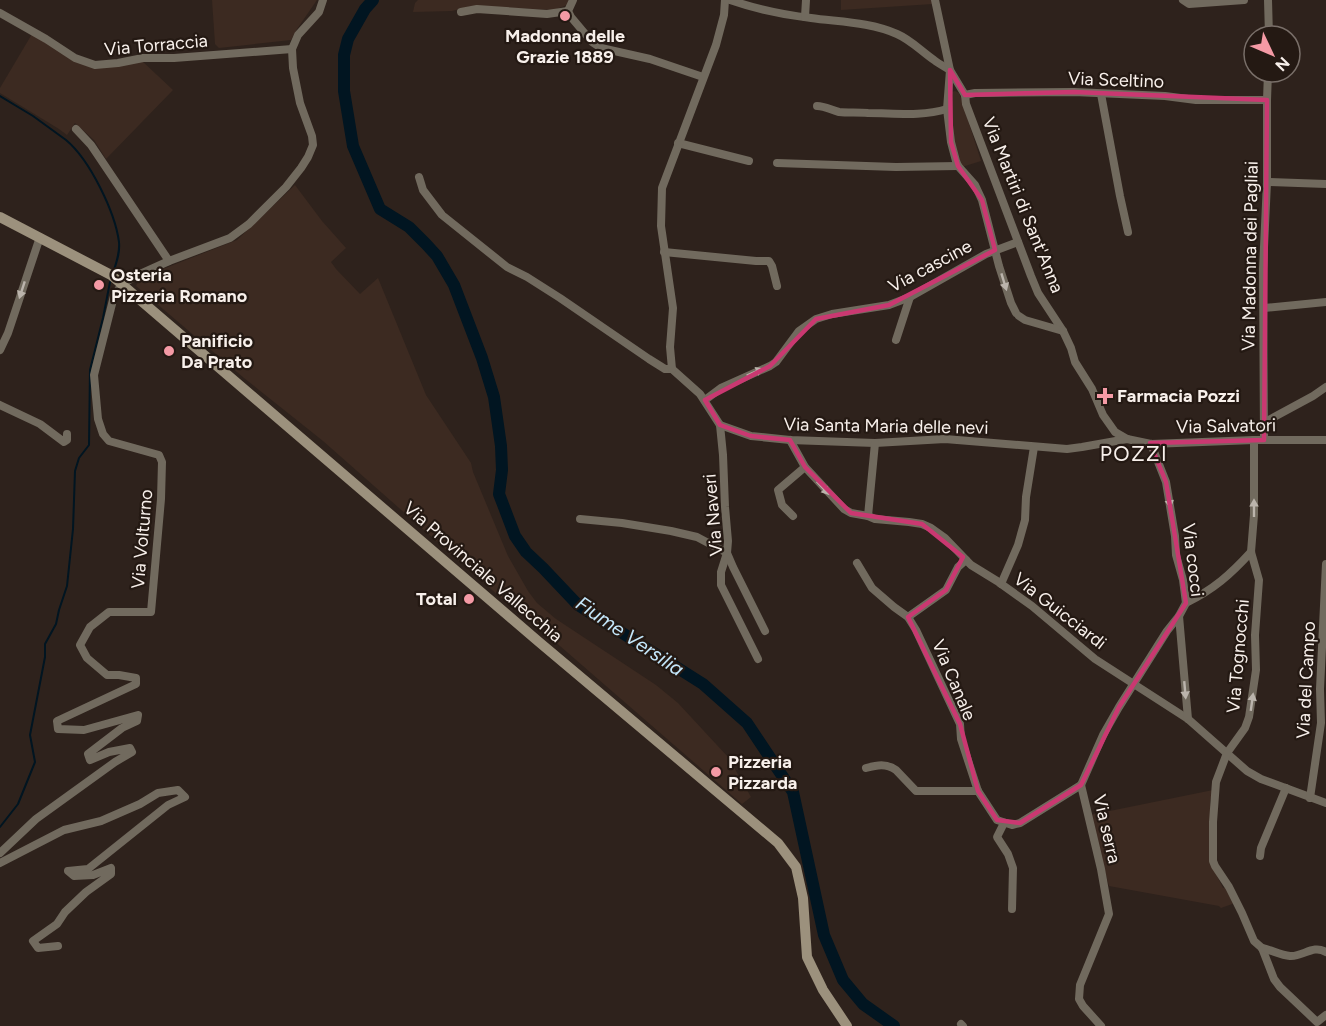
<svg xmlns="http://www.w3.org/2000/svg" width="1326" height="1026" viewBox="0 0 1326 1026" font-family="Figtree,sans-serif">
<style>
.built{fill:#3c2a21}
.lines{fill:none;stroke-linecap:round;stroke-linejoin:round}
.stream{stroke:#011521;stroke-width:2}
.river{stroke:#011521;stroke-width:12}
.street{stroke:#716a5e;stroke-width:8}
.secondary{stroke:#9c917d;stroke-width:10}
.oneway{fill:#bbb4ac}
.marked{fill:none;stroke:#ca3871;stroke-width:4.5;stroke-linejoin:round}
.poi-dot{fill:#f49aa5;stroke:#241913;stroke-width:2}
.labels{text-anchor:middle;stroke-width:4.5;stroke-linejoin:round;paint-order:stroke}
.poi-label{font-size:18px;font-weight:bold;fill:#f8f0eb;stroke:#241913;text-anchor:start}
.street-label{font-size:18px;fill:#f8f0eb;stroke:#241913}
.water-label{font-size:20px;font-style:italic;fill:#c4e7fb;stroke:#241913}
.quarter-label{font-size:21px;letter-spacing:1.5px;fill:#f8f0eb;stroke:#241913}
</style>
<rect width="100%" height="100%" fill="#2e221c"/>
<g class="built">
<polygon points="212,0 317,0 297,29 291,40 219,48 215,44"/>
<polygon points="418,0 570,0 567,5 554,10 472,6 452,11 413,12 415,3"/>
<polygon points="841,0 932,0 933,4 841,10"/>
<polygon points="32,34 86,65 142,61 173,90 106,159 94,140 75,123 67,135 59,129 0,93 0,88"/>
<polygon points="955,91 959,93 961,98 981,161 962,167 959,162 953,141 950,104 952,92"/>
<polygon points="295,185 322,221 346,248 331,262 336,269 360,294 378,278 426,395 471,463 473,472 508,556 528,591 537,603 556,619 656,685 678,703 728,757 751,797 742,804 545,633 500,597 323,441 244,378 136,286 140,278 237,240"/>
<polygon points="1213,790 1210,801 1212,866 1223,888 1227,888 1235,903 1221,908 1219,906 1109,886 1090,815"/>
</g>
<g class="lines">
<g class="stream">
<path d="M0,96L33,116L66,140C90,160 115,212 119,242C120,252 117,261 114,270"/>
<polyline points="0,827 18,804 35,762 30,735 45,657 45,644 56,624 59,610 67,586 73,529 75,471 79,458 89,445 90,370 103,318 110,282"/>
</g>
<polyline class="river" points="373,0 365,9 348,39 344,55 344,91 353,146 380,209 409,227 426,244 437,256 454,285 482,358 494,397 501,446 502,470 499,494 515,536 526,552 543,568 578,605 703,684 747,723 793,792 824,935 843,980 863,1004 894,1026"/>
<g class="street">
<polyline points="573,0 568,11 571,17 592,42 601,48 650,59 703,77"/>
<path d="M730,0C756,9 783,15 811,18C839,22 870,22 897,34C911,40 921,51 934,60C939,64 945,67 950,70L947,109L951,142L956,161L958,166L975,185L982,200L999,266L1011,303L1016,313"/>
<polyline points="935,0 950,70 965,95 966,104 1031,276 1038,293 1063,331 1071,348 1075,362 1092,389 1103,415 1115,432 1127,439 1151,444 1254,440 1326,440"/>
<polyline points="1183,0 1189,4 1244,0"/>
<polyline points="1268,0 1269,36"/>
<polyline points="461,12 477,9 547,14 568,11"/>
<polyline points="0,13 46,39 75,58 95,65 118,63 143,58 174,58 292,49"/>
<polyline points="805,17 806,0"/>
<polyline points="1101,94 1120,196 1128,232"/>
<polyline points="965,95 975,93 1074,92 1165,96 1196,100 1267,100"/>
<path d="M817,106C825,106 831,110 839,112C848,113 858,112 868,113C894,113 921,117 947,109"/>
<polyline points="76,129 91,145 169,261"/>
<polyline points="678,143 749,161"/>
<polyline points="777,163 896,167 958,166"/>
<polyline points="419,177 423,190 442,215 507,267 527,277 560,298 649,359 665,369 672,369 700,394 720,425 751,436 790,440 875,443 945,439 1067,449 1082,447 1127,439"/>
<polyline points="1267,182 1326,184"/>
<polyline points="664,252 756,261 769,261 772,266 777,286"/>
<polyline points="1264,308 1326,302"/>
<polyline points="1019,316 1025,320 1063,331"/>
<polyline points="896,340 910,297"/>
<polyline points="0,350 8,333 40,237"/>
<polyline points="672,369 670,347 673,308 661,226 662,188 716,45 724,15 725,0"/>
<polyline points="705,400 721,388 770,366 776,362 799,331 816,319 832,314 889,305 910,297 986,254 1018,242"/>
<polyline points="0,405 40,424 64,442 67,440 67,434"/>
<polyline points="1265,422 1313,396 1326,387"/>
<polyline points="720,425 723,455 725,507 728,541 727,553 733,567 765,631"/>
<polyline points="790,440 805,467 844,509 851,513 868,516 875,519 909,522 922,524 931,528 945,538 971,565 997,581 1032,606 1095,659 1188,719 1247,771 1261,779 1326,803"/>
<polyline points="1254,440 1254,515 1251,552 1259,580 1255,635 1256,670 1249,717 1245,728 1227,753 1216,782 1213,822 1213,861 1215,866 1229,887 1242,913 1254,941 1262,948 1274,979 1280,987 1317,1022 1326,1015"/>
<polyline points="1264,440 1263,269 1267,182 1267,100 1268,72"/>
<polyline points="1151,444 1166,482 1175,536 1176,555 1183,580 1186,603 1179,616 1188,719"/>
<polyline points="793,516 782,505 778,490 805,467"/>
<polyline points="868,516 875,443"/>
<polyline points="580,519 622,523 671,531 697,537 727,553 721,572 721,585 758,659"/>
<polyline points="857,563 872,588 894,607 908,617 916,630 960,724 961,739 978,791 997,820 1012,825 1020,823 1081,785"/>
<polyline points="1001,584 1018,545 1025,520 1026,497 1034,447"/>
<path d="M1186,603C1214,589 1230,575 1251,552"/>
<polyline points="908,617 946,590 958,567 966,560"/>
<path d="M866,768C877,765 886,763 896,770L916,791H978"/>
<polyline points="1310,798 1321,723 1320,689 1326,564"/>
<polyline points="1004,823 997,837 1008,854 1013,868 1012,909"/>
<polyline points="0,853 36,819 115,762 132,752 130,748 109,752 90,760 88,754 122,728 137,721 138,715 84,730 58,729 57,721 136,684 136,678 119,675 107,675 87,658 80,645 90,627 109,612 151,612 161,499 162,462 159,455 109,441 103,434 98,419 94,375 114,296 122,284 138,275 169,261 230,238 249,224 286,187 301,168 308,157 313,145 312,136 300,103 293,68 292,49 298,35 319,12 323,0"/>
<polyline points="1260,856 1261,848 1286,788"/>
<polyline points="0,863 64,830 101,821 140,804 158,793 178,790 185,797 168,805 88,869 68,871 74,876 93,875 111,868 111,874 86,892 65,912 57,924 33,941 38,948 58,946"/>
<path d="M1262,948C1271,950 1281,955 1290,956C1303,957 1313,944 1326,952"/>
<polyline points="961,1024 963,1026"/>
<polyline points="1101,1026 1083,1006 1079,999 1080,985 1109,914 1101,869 1081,785 1103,735 1119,707 1167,631 1179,616"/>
</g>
<polyline class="secondary" points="0,217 111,275 539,642 778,843 796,867 803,898 807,957 823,990 847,1026"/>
</g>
<defs><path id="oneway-solid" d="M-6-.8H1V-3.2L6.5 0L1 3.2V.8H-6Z" transform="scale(1.5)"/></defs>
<g class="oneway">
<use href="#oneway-solid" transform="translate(1004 282) rotate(73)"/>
<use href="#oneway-solid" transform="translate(22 290) rotate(108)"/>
<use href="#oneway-solid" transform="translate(755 372) rotate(-23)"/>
<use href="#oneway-solid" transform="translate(823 488) rotate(47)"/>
<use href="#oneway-solid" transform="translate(1169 499) rotate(80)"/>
<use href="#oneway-solid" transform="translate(1254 508) rotate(-90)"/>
<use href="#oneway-solid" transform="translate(1185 690) rotate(85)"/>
<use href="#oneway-solid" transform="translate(1252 702) rotate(-82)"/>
</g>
<path class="marked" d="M950,70L965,95L1074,92L1267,100L1264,440L1150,443L1166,482L1186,603L1119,707L1081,785L1020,823L997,820L978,791L960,724L908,617L946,590L963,557L922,524L851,513L805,467L790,440L751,436L720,425L705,400L770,366L816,319L889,305L995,250L982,200L958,166L951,142Z"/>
<g class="poi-dot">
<circle cx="565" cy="16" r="6"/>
<circle cx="99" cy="285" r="6"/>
<circle cx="169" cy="351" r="6"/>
<path d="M1102 387h6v6h6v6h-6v6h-6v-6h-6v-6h6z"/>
<circle cx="469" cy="599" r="6"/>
<circle cx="716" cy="772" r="6"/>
</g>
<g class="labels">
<g class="poi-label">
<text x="565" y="42" text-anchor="middle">Madonna delle<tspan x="565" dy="21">Grazie 1889</tspan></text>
<text x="111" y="281">Osteria<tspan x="111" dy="21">Pizzeria Romano</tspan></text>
<text x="181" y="347">Panificio<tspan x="181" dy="21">Da Prato</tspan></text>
<text x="1117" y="402">Farmacia Pozzi</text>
<text x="457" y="605" text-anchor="end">Total</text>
<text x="728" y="768">Pizzeria<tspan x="728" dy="21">Pizzarda</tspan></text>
</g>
<g class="street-label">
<text transform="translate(156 45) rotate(-5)" y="6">Via Torraccia</text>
<text transform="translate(1116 80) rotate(2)" y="6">Via Sceltino</text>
<text transform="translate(1023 205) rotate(68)" y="6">Via Martiri di Sant'Anna</text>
<text transform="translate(1250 256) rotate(-89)" y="6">Via Madonna dei Pagliai</text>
<text transform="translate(930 266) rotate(-28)" y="6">Via cascine</text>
<text transform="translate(886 426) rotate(1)" y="6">Via Santa Maria delle nevi</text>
<text transform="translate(1226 426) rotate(-1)" y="6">Via Salvatori</text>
<text transform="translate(713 515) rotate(-95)" y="6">Via Naveri</text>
<text transform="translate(142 539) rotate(-85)" y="6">Via Volturno</text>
<text transform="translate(1193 560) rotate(83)" y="6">Via cocci</text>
<text transform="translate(483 572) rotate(41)" y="6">Via Provinciale Vallecchia</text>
<text transform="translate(1060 611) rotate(38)" y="6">Via Guicciardi</text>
<text transform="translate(1238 656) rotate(-85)" y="6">Via Tognocchi</text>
<text transform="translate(954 680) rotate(67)" y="6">Via Canale</text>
<text transform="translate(1306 680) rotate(-87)" y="6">Via del Campo</text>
<text transform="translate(1107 829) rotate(77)" y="6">Via serra</text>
</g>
<g class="water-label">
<text transform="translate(630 636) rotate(34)" y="7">Fiume Versilia</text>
</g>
<g class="quarter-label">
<text x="1134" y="461">POZZI</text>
</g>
</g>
<g transform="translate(1272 54) rotate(134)"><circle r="28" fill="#241913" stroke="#796f69" stroke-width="1.5"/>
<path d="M0-4.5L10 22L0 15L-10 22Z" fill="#f49aa5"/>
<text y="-9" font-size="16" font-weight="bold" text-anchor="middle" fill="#f8f0eb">N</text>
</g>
</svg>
